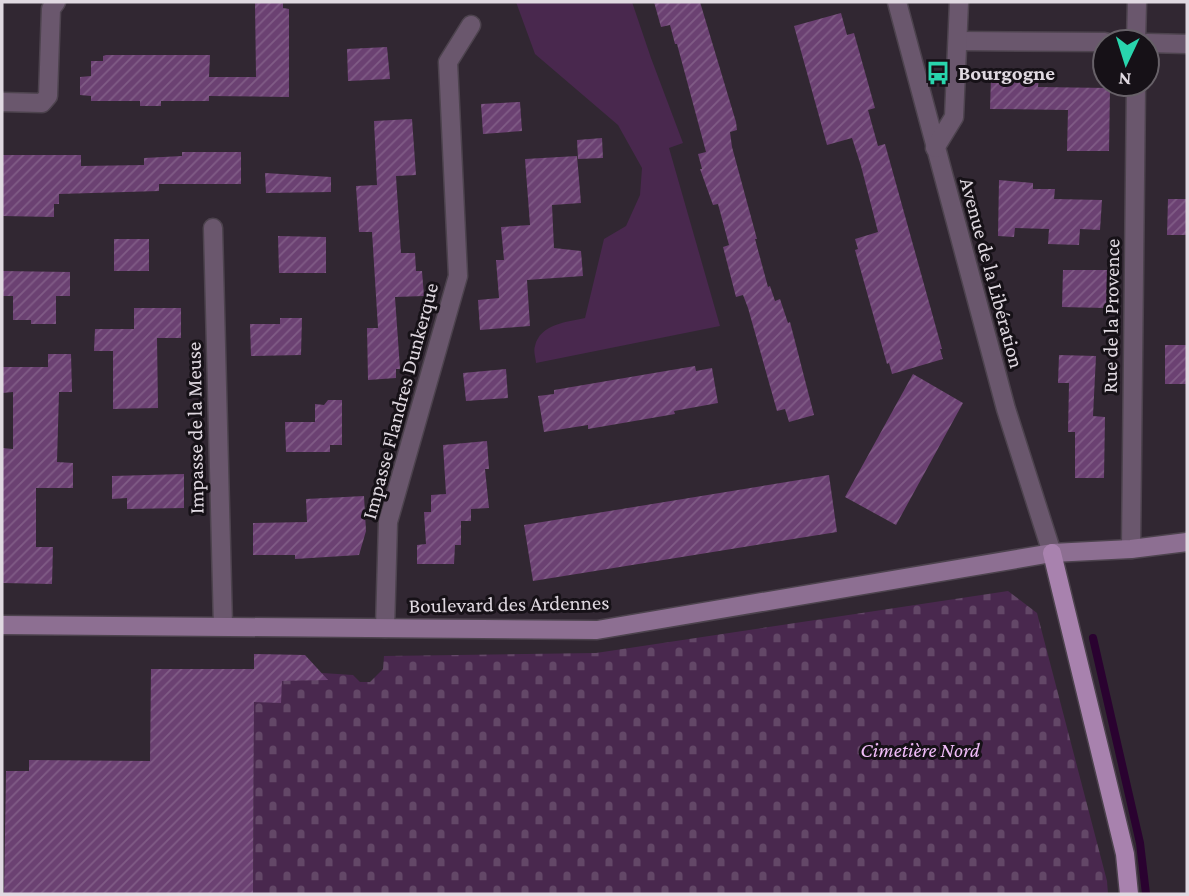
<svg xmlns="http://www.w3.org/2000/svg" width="1189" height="896" viewBox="0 0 1189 896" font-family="'Crimson Pro',serif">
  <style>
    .grass { fill: #49284e }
    .cemetery { fill: url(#cemetery-stones) }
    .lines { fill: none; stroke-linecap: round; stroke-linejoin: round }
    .stream { stroke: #2a0230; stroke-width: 8 }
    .building { fill: url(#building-hatch) }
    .street-casing { stroke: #4d434e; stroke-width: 21 }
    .secondary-casing { stroke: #4d434e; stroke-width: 21 }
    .primary-casing { stroke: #4d434e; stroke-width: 21 }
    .street { stroke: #6a576d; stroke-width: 18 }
    .secondary { stroke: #8d6f92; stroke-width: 18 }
    .primary { stroke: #a882ae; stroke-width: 18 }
    .labels { text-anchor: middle; stroke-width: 6; stroke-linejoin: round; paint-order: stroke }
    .poi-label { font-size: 21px; font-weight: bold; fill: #e0d9e1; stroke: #161117; text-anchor: start }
    .street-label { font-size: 21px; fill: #e0d9e1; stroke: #161117 }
    .park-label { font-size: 21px; font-style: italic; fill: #f0bcf8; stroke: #161117 }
  </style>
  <defs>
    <pattern id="cemetery-stones" width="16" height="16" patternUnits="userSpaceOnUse" patternTransform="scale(1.75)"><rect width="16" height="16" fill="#49284e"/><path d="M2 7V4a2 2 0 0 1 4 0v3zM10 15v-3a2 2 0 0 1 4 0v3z" fill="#634767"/></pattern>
    <pattern id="building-hatch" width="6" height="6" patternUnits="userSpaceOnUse" patternTransform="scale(1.75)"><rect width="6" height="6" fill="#6b4172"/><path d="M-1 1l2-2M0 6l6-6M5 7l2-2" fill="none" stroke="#805c86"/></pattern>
  </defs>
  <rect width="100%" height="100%" fill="#312732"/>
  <path class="grass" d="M 516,2 L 632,2 L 651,58 L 683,143 L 669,148 L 720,326 L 536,363 C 536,359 533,351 535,346 C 540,324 567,322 585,318 L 604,239 L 626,226 L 640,195 L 642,168 L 618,125 L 535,54 Z"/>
  <path class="cemetery" d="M 1008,591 L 1037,613 L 1107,881 L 1108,894 L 253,894 L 254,702 L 280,702 L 282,681 L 314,680 L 322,673 L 353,675 L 360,682 L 370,682 L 383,669 L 384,656 L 596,653 Z"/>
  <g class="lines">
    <path class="stream" d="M 1093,638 L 1140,843 L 1146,894"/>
  </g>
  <g class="building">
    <path d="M 255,2 L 283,2 L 283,8 L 289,9 L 289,97 L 209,96 L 209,101 L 161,101 L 161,106 L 140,106 L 140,101 L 91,101 L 91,96 L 80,95 L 80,77 L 91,76 L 91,61 L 103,61 L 103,56 L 106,55 L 210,55 L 209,77 L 256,77 Z"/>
    <path d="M 654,2 L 700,2 L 736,122 L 737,130 L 730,132 L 732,147 L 757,239 L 755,239 L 768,287 L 770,286 L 775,301 L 780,299 L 788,323 L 790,322 L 814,415 L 789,422 L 785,409 L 777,411 L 748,308 L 743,295 L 736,297 L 723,247 L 729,245 L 718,204 L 713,205 L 700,169 L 702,169 L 698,154 L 706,152 L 677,44 L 675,44 L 670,25 L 661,27 Z"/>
    <path d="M 841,13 L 847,35 L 854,33 L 875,108 L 868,110 L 878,146 L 885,144 L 942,349 L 940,349 L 943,359 L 892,374 L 889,363 L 887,364 L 855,250 L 858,249 L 855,239 L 878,232 L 861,166 L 852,138 L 827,145 L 794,26 Z"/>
    <path d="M 387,47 L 390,79 L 348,81 L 347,49 Z"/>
    <path d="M 991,76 L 1039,76 L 1038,87 L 1110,88 L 1109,151 L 1067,151 L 1068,110 L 990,109 Z"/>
    <path d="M 520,102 L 522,131 L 483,134 L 481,104 Z"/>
    <path d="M 412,119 L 416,175 L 396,176 L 401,253 L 415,253 L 416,271 L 422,271 L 424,296 L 395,297 L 400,369 L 396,369 L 396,378 L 368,380 L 367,328 L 378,328 L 372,232 L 359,232 L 356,186 L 377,185 L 374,121 Z"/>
    <path d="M 602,138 L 603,158 L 578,159 L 577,140 Z"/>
    <path d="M 182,152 L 241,152 L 241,184 L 159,184 L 159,191 L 59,194 L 59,204 L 54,204 L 54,217 L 2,216 L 2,155 L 81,155 L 81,166 L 144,165 L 144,158 L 182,156 Z"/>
    <path d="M 577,156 L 581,203 L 552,205 L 554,248 L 581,251 L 583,276 L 527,280 L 530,326 L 480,330 L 478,300 L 499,298 L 496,260 L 504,260 L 501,227 L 530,225 L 525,159 Z"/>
    <path d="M 265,173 L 331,177 L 331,192 L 266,193 Z"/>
    <path d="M 999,180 L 1033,183 L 1033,189 L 1055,189 L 1054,199 L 1102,200 L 1100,230 L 1080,229 L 1079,245 L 1048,244 L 1049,229 L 1015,228 L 1014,237 L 998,236 Z"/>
    <path d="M 1168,199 L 1187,199 L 1187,235 L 1167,235 Z"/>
    <path d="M 278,236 L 326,237 L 326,273 L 279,273 Z"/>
    <rect x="114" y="239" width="35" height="32"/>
    <path d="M 1063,270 L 1107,270 L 1106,308 L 1062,307 Z"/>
    <path d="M 2,271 L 70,272 L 70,296 L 56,296 L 56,324 L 31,324 L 31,320 L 13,320 L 13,296 L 2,296 Z"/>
    <path d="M 134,308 L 181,308 L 181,338 L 157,338 L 158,408 L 113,409 L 113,351 L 94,351 L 95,329 L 134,329 Z"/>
    <path d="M 280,318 L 302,318 L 301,355 L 251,356 L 250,324 L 280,324 Z"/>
    <rect x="1165" y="345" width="22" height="39"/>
    <path d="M 48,354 L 71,354 L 72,392 L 59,392 L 57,462 L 73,463 L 73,488 L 36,488 L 36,547 L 53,547 L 52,584 L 2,583 L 2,448 L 13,449 L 13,392 L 2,393 L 2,367 L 48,367 Z"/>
    <path d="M 1059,355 L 1096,356 L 1093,416 L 1105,417 L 1104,478 L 1075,478 L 1075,432 L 1068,432 L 1069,383 L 1058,383 Z"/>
    <path d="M 695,366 L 696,371 L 712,368 L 718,403 L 674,411 L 675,414 L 588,429 L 588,425 L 544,432 L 538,396 L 554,394 L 554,390 Z"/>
    <path d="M 506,369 L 508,398 L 466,401 L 463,373 Z"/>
    <path d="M 913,374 L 963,403 L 896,525 L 845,497 Z"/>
    <path d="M 328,400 L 342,400 L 342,445 L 330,445 L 330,452 L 286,452 L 285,422 L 315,422 L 315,404 L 324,405 Z"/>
    <path d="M 487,441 L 489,469 L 485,469 L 489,508 L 471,509 L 471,521 L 461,521 L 461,545 L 455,545 L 454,564 L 417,564 L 417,545 L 426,544 L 424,512 L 431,512 L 431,495 L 446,494 L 443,445 Z"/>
    <path d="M 184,474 L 184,508 L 127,509 L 127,498 L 112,499 L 112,476 Z"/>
    <path d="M 829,475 L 837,532 L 533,581 L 524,525 Z"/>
    <path d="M 364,496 L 366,531 L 359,555 L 295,559 L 295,555 L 253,555 L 253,523 L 307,522 L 306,499 Z"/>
    <path d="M 254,654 L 305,655 L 328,680 L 282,681 L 281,703 L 254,702 L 253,894 L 4,894 L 6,771 L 29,771 L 29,760 L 150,761 L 151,669 L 254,669 Z"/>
  </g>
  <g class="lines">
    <g class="street-casing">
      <g id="street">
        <path d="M 897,2 L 1006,409 L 1052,553"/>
        <path d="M 959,41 L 1105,42"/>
        <path d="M 1136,42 L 1137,2"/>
        <path d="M 1147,43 L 1187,44"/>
        <path d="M 2,102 L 42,103 L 48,96 L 51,9 L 56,2"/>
        <path d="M 935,148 L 954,117 L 959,2"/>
        <path d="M 213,228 L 223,626"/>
        <path d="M 1131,549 L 1136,84"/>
        <path d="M 385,628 L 388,522 L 458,276 L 448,62 L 471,25"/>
      </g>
    </g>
    <g class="secondary-casing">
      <path id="secondary" d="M 2,625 L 597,630 L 1052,553 L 1131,549 L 1187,542"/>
    </g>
    <g class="primary-casing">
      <path id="primary" d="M 1052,553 L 1125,854 L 1129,894"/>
    </g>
    <use href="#street" class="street"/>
    <use href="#secondary" class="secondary"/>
    <use href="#primary" class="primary"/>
  </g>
  <defs>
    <g id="bus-bare" transform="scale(1.89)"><path d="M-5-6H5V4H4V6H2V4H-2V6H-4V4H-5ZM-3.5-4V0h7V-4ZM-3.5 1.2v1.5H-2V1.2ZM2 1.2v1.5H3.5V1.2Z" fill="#29d5ad" stroke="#161117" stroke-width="2.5" paint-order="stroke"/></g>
  </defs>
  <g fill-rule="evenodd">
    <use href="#bus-bare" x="938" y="73"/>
  </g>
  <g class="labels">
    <g class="poi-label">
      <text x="958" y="80">Bourgogne</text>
    </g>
    <g class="street-label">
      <text transform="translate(992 273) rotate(75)" y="7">Avenue de la Libération</text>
      <text transform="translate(1111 316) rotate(-89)" y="7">Rue de la Provence</text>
      <text transform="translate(400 401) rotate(-75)" y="7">Impasse Flandres Dunkerque</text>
      <text transform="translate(195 428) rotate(-91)" y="7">Impasse de la Meuse</text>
      <text transform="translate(509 604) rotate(-1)" y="7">Boulevard des Ardennes</text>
    </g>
    <g class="park-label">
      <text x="920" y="757">Cimetière Nord</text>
    </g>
  </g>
  <rect width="1189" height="896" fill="none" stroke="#e0d9e1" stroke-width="7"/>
  <g transform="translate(1126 63) rotate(184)"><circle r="33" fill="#161117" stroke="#676168" stroke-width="2"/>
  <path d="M0-5L12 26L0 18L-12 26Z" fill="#29d5ad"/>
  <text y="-10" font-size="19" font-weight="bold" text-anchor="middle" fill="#e0d9e1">N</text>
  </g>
</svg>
